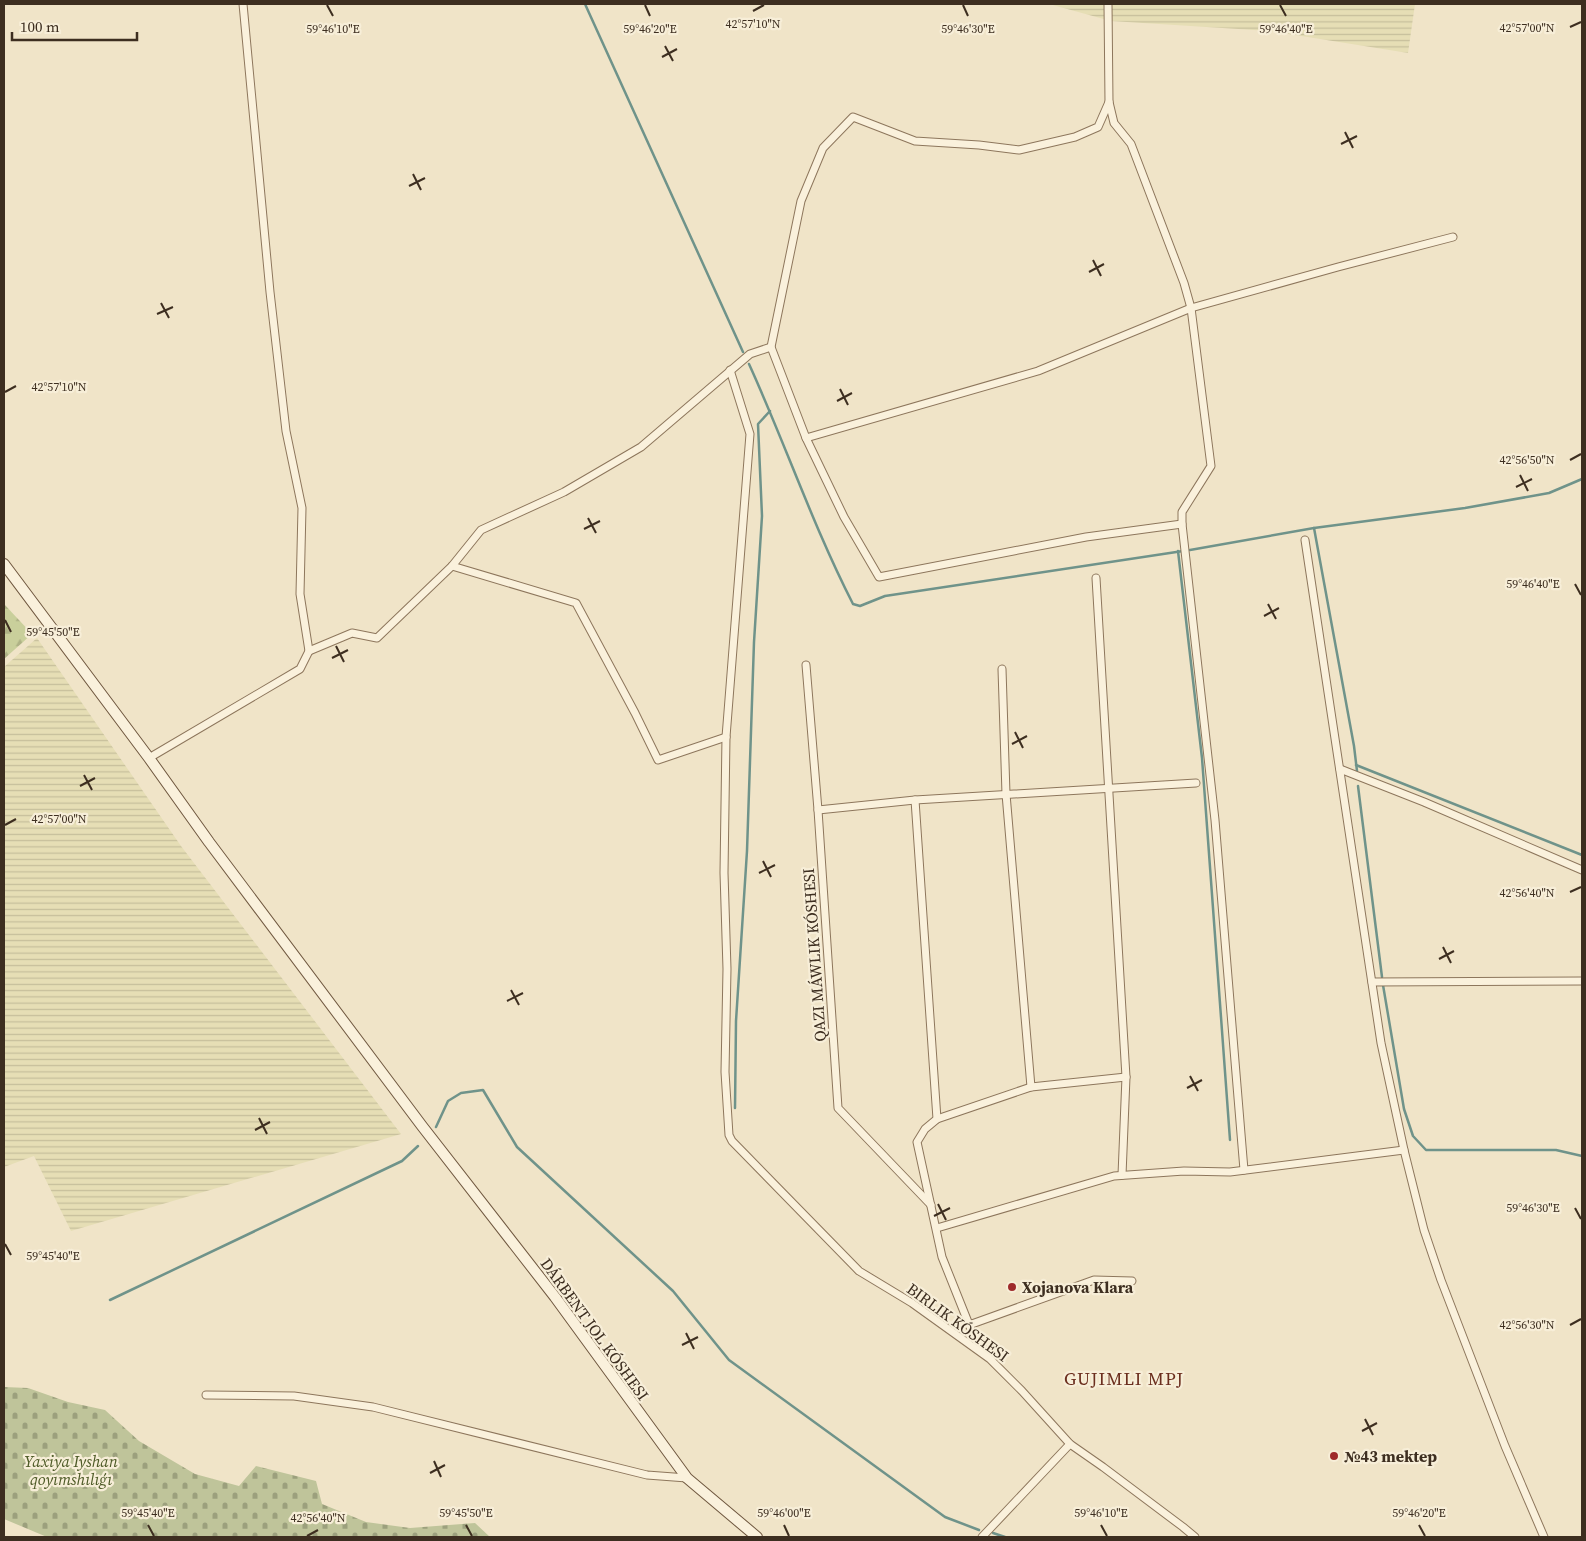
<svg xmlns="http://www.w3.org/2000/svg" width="1586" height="1541" viewBox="0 0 1586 1541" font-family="'Source Serif 4',serif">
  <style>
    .farmland { fill: url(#farmland-rules) }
    .forest { fill: url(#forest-firs) }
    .cemetery { fill: url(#cemetery-stones) }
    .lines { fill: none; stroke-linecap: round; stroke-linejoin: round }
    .stream { stroke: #6f938a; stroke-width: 2.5 }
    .minor-casing { stroke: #8d765c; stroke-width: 9 }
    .secondary-casing { stroke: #6f573f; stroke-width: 12 }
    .minor { stroke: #faf1dc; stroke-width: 7 }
    .secondary { stroke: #faf1dc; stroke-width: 10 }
    .ticks { fill: none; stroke: #3d2e20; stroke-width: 2 }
    .poi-dot { fill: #9e2a2b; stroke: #f7eed8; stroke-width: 2 }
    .labels { text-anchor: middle; stroke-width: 4.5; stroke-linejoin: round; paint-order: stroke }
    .street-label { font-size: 16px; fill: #3d2e20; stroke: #f7eed8 }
    .poi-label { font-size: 16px; font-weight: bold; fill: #3d2e20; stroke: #f7eed8; text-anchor: start }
    .park-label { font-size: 16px; font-style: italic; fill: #4d5a26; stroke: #f7eed8 }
    .neighbourhood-label { font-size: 18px; letter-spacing: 1px; fill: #6b2e1e; stroke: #f7eed8 }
    .ticks-label { font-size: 12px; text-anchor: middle; fill: #3d2e20; stroke: #f7eed8; stroke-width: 4.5; stroke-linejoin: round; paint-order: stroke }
  </style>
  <defs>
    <pattern id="farmland-rules" width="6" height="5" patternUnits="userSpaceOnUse" patternTransform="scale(1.25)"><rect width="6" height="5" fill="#e6deb5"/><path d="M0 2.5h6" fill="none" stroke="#c6bf9b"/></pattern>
    <pattern id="forest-firs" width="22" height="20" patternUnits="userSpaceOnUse" patternTransform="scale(1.25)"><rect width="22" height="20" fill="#c9cf9b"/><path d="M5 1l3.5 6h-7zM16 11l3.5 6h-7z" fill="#aeb285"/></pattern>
    <pattern id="cemetery-stones" width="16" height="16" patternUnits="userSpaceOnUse" patternTransform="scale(1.25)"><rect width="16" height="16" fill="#bfc49a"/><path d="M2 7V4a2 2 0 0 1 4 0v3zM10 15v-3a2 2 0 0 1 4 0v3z" fill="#9ca07d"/></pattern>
  </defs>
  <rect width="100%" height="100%" fill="#f0e4c8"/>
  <g class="farmland">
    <path d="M 1049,4 L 1415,4 L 1408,53 L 1270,31 L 1111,21 Z"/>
    <path d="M 37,638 L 181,846 L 401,1134 L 71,1231 L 34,1156 L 4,1167 L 4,667 Z"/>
  </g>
  <path class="forest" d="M 4,604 L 32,634 L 4,659 Z"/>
  <path class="cemetery" d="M 4,1387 L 28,1388 L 68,1402 L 105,1410 L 139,1441 L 195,1474 L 239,1486 L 256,1466 L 316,1481 L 322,1504 L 366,1522 L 410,1528 L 475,1523 L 490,1537 L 47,1537 L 4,1519 Z"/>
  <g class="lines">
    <g class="stream">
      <path d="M 585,4 L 743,352"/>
      <path d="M 749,364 C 785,443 813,526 853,604 L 860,606 L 885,596 L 1183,551"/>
      <path d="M 1314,528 L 1354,746 L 1357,771"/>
      <path d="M 1190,550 L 1314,528 L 1465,508 L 1549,493 L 1582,479"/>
      <path d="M 1178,551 L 1202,758 L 1230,1140"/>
      <path d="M 1356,765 L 1582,855"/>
      <path d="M 1358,786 L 1382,977"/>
      <path d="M 1383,985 L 1404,1109 L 1413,1136 L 1426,1150 L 1556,1150 L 1582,1156"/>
      <path d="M 735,1108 L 736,1021 L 747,851 L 754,642 L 762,516 L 758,424 L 770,411"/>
      <path d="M 436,1127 L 448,1101 L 461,1093 L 483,1090 L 517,1147 L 673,1291 L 729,1360 L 945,1517 L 979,1530"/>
      <path d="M 110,1300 L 402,1161 L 418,1146"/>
      <path d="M 993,1533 L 1005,1537"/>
    </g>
    <g class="minor-casing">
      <g id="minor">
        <path d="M 1108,4 L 1109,102 L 1114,123 L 1131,144 L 1184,283 L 1191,308 L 1211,466 L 1182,512 L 1182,524 L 1215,820 L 1244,1170"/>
        <path d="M 1109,102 L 1098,127 L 1075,137 L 1019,150 L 979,145 L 915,141 L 853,117 L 823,148 L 801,201 L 771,347 L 806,438 L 844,517 L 879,577 L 1086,537 L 1182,524"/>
        <path d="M 730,370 L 750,434 L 726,737 L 724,873 L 727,969 L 725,1072 L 729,1135 L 732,1141 L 859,1271 L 912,1303 L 990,1359 L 1022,1391 L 1070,1444 L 1103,1467 L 1183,1527 L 1195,1537"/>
        <path d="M 806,438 L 1038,371 L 1191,308 L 1338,267 L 1453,237"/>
        <path d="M 1305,540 L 1381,1043 L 1404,1150 L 1424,1230 L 1441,1280 L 1505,1446 L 1544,1537"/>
        <path d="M 452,566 L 576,603 L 635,713 L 658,760 L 726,737"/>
        <path d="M 1096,578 L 1126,1077 L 1122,1175"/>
        <path d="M 309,651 L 352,633 L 377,638 L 452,566 L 481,530 L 564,492 L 641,447 L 750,354 L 771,347"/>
        <path d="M 806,665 L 818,810 L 838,1108 L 931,1205"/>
        <path d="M 1002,669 L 1006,794 L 1031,1087"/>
        <path d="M 149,758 L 300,669 L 309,651 L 300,594 L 302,508 L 286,431 L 270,292 L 243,4"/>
        <path d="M 1340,769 L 1424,802 L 1582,870"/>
        <path d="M 915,800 L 937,1119 L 925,1129 L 917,1142 L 942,1257 L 972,1332 L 988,1355"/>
        <path d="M 818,810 L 915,800 L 1196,783"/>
        <path d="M 1372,982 L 1582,981"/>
        <path d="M 937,1119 L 1031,1087 L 1126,1077"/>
        <path d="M 937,1228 L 1114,1176 L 1184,1171 L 1230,1172 L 1404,1150"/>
        <path d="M 969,1325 L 1094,1280 L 1132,1281"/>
        <path d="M 206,1395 L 294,1396 L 373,1407 L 647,1475 L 687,1478"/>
        <path d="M 982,1537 L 1070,1444"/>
      </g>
    </g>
    <g class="secondary-casing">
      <path id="secondary" d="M 4,564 L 149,758 L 209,842 L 422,1126 L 555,1297 L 687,1478 L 757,1537"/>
    </g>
    <use href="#minor" class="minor"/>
    <use href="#secondary" class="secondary"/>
  </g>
  <path class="ticks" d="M 327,5 L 333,16M 645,5 L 650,16M 963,5 L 968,16M 1280,5 L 1286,16M 753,11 L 764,5M 1570,27 L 1581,22M 665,46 L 673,61M 662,57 L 677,49M 1345,132 L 1353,148M 1341,144 L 1357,136M 413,174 L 421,190M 409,186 L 425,178M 1093,260 L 1101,276M 1089,272 L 1104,264M 161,303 L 169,318M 157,314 L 173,307M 840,389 L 848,405M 5,392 L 16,386M 837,401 L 852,393M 1570,460 L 1581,454M 1520,475 L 1528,491M 1516,487 L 1532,479M 588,518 L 596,533M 584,529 L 600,521M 1575,584 L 1581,595M 1268,604 L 1276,619M 1264,616 L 1279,608M 5,620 L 11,632M 336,646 L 344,662M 332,658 L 348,650M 1015,732 L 1023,748M 1012,744 L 1027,736M 84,775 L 92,790M 80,786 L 95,778M 5,825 L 16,819M 763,861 L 771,877M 759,873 L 775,865M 1570,892 L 1581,887M 1443,947 L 1451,963M 1439,959 L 1454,951M 511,990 L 519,1005M 507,1001 L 523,993M 1190,1076 L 1198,1091M 1187,1088 L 1202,1080M 259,1118 L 267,1134M 255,1130 L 270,1122M 938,1204 L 946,1220M 1575,1208 L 1581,1219M 934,1216 L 950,1208M 5,1244 L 11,1255M 1570,1325 L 1581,1319M 686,1333 L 694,1349M 682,1345 L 698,1337M 1365,1419 L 1373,1435M 1362,1431 L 1377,1423M 434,1461 L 441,1477M 430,1473 L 445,1465M 148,1525 L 154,1536M 466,1525 L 472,1536M 784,1525 L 789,1536M 1101,1525 L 1107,1536M 1419,1525 L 1425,1536M 307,1536 L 318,1530"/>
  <g class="poi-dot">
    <circle cx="1012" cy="1287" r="5"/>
    <circle cx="1334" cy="1456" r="5"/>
  </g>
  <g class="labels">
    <g class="street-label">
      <text transform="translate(814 955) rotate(-94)" y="6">QAZI MÁWLIK KÓSHESI</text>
      <text transform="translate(958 1322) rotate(36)" y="6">BIRLIK KÓSHESI</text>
      <text transform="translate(595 1329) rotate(54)" y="6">DÁRBENT JOL KÓSHESI</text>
    </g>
    <g class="poi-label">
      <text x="1022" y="1293">Xojanova Klara</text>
      <text x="1344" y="1462">№43 mektep</text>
    </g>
    <g class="park-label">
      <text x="71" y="1467">Yaxiya Iyshan<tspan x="71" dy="18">qoyımshılıǵı</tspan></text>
    </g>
    <g class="neighbourhood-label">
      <text x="1124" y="1385">GUJIMLI MPJ</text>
    </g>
  </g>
  <g class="ticks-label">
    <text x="753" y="28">42°57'10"N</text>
    <text x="1527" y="32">42°57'00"N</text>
    <text x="333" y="33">59°46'10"E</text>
    <text x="650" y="33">59°46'20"E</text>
    <text x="968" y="33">59°46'30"E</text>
    <text x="1286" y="33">59°46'40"E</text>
    <text x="59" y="391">42°57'10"N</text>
    <text x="1527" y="464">42°56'50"N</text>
    <text x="1533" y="588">59°46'40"E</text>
    <text x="53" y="636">59°45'50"E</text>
    <text x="59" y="823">42°57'00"N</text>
    <text x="1527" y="897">42°56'40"N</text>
    <text x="1533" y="1212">59°46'30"E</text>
    <text x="53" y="1260">59°45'40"E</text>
    <text x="1527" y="1329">42°56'30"N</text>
    <text x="148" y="1517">59°45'40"E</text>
    <text x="466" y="1517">59°45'50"E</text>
    <text x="784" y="1517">59°46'00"E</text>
    <text x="1101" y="1517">59°46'10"E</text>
    <text x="1419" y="1517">59°46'20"E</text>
    <text x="318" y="1522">42°56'40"N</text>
  </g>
  <rect width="1586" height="1541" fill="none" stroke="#3d2e20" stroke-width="10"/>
  <path d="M12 32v8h125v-8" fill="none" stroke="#3d2e20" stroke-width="2.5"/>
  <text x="20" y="32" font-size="15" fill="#3d2e20" stroke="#f7eed8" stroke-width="4" paint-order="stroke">100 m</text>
</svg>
